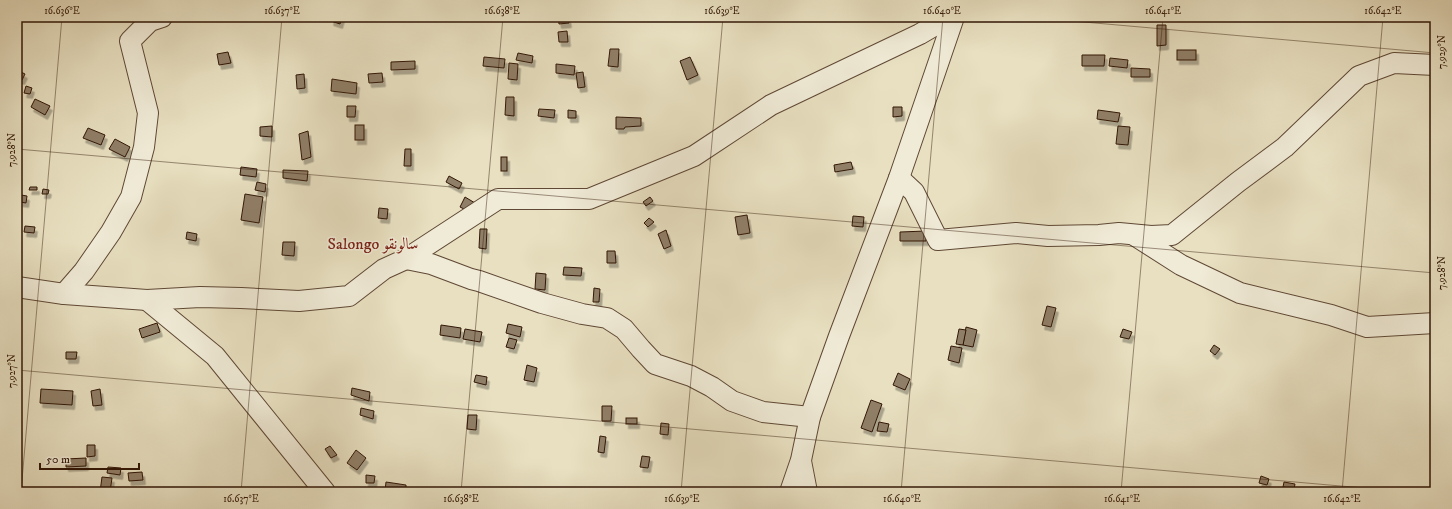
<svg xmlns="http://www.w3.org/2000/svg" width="1452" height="509" viewBox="0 0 1452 509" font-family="'IM FELL DW Pica',Amiri,serif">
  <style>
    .building { fill: #907f67; stroke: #311606; filter: url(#shadow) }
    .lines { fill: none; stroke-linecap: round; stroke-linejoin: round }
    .minor-casing { stroke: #5f4835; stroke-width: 22 }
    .minor { stroke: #f0ebd7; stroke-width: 20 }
    .ticks { fill: none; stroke: #311606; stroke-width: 1; stroke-opacity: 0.45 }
    .labels { text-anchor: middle; stroke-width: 3; stroke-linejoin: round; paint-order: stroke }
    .quarter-label { font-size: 16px; fill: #7a1f14; stroke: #f0ebd7 }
    .neatline { fill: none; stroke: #311606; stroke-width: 1.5 }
    .ticks-label { font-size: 10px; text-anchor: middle; fill: #311606 }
  </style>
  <defs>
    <filter id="shadow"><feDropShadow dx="2.5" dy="4.5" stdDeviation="0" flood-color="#0004"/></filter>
  </defs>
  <rect width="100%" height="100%" fill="#e8e0c1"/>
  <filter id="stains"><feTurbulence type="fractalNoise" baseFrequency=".005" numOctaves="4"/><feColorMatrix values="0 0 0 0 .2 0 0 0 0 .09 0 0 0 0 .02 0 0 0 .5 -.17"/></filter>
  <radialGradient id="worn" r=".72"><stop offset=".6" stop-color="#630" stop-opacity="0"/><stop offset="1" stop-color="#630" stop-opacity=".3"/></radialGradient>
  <g class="building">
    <path d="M 332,17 L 342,17 L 340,24 L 331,21 Z"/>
    <path d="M 558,17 L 568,17 L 569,23 L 559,24 Z"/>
    <path d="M 1157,25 L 1166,25 L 1166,45 L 1157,46 Z"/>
    <path d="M 567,31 L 568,42 L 559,42 L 558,32 Z"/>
    <path d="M 610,49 L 619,49 L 618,67 L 608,66 Z"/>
    <rect x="1177" y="50" width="19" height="10"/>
    <path d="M 228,52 L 231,63 L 219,65 L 217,54 Z"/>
    <path d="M 518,53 L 533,56 L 532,63 L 516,60 Z"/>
    <path d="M 1082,55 L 1105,55 L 1104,66 L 1082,66 Z"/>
    <path d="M 484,57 L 505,59 L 504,68 L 483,66 Z"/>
    <path d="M 690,57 L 698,75 L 687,80 L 680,61 Z"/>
    <path d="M 1110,58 L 1128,60 L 1127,68 L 1109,66 Z"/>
    <path d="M 415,61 L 415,69 L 391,70 L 391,62 Z"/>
    <path d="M 509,63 L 518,64 L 517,80 L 508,79 Z"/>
    <path d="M 556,64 L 575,66 L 574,75 L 556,73 Z"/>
    <path d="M 1131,68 L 1150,69 L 1150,77 L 1131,77 Z"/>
    <path d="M 17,70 L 25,74 L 22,80 L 17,78 Z"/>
    <path d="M 583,72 L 585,87 L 578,88 L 576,73 Z"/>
    <path d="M 382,73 L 383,82 L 369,83 L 368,74 Z"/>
    <path d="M 304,74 L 305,88 L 297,89 L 296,75 Z"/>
    <path d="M 332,79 L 357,83 L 356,94 L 331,91 Z"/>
    <path d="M 26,86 L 32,88 L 30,94 L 24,93 Z"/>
    <path d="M 506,97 L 514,97 L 514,116 L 505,115 Z"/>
    <path d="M 35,99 L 50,106 L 45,115 L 31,107 Z"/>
    <path d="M 347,106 L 356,106 L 355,117 L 347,117 Z"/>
    <path d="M 893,107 L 902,107 L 902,116 L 893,117 Z"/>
    <path d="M 539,109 L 555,110 L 554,118 L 538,116 Z"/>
    <path d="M 568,110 L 576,111 L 576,118 L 568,118 Z"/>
    <path d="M 1098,110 L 1120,113 L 1118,122 L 1097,119 Z"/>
    <path d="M 616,117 L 641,118 L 641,126 L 625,127 L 624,129 L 616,129 Z"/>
    <rect x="355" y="125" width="9" height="15"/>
    <path d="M 272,126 L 272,137 L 260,136 L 260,127 Z"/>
    <path d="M 1118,126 L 1130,127 L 1128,145 L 1116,144 Z"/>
    <path d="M 88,128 L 105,135 L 101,145 L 83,138 Z"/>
    <path d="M 308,131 L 311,157 L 302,160 L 299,134 Z"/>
    <path d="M 115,139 L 130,147 L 125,157 L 109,149 Z"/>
    <path d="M 405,149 L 411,149 L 411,166 L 404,166 Z"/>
    <rect x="501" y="157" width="6" height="14"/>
    <path d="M 851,162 L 853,169 L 835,172 L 834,165 Z"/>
    <path d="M 241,167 L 257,169 L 256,177 L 240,175 Z"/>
    <path d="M 283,170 L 308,171 L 307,181 L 283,178 Z"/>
    <path d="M 449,176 L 462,183 L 459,189 L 446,182 Z"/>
    <path d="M 257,182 L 266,184 L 265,192 L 255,190 Z"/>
    <path d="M 30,187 L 37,187 L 37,190 L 29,190 Z"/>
    <path d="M 43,189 L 49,190 L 48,194 L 42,194 Z"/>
    <path d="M 245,194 L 263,197 L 259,223 L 241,220 Z"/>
    <path d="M 21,195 L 27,196 L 26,203 L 20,202 Z"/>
    <path d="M 465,197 L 475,203 L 470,212 L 460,207 Z"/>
    <path d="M 650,197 L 653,201 L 646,206 L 643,202 Z"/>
    <path d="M 379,208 L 388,209 L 387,219 L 378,218 Z"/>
    <path d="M 747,215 L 750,233 L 738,235 L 735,217 Z"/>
    <path d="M 853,216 L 864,217 L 863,227 L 852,226 Z"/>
    <path d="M 649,218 L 654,222 L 648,227 L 644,223 Z"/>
    <path d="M 25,226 L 35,227 L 34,233 L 24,232 Z"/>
    <path d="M 480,229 L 487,229 L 486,249 L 479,248 Z"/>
    <path d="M 666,230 L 671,246 L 664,249 L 658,234 Z"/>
    <path d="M 926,231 L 926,241 L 900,241 L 900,232 Z"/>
    <path d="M 187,232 L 197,234 L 196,241 L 186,239 Z"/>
    <path d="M 283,242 L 295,242 L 294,256 L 282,255 Z"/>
    <path d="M 607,251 L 615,251 L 616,263 L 607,263 Z"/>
    <path d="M 564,267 L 582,268 L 581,276 L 563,275 Z"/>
    <path d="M 536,273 L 546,274 L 545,290 L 535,289 Z"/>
    <path d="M 594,288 L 600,289 L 599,302 L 593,302 Z"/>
    <path d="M 1047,306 L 1056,308 L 1051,327 L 1042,325 Z"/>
    <path d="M 157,323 L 160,332 L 142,338 L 139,329 Z"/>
    <path d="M 508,324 L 522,327 L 520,337 L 506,333 Z"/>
    <path d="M 441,325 L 461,328 L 460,338 L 440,335 Z"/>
    <path d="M 966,327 L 977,330 L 973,347 L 963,345 Z"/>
    <path d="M 465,329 L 482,332 L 480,342 L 463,339 Z"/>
    <path d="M 959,329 L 966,330 L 963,345 L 956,344 Z"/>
    <path d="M 1123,329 L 1132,332 L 1129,339 L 1120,337 Z"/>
    <path d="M 509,338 L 517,340 L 514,349 L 506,347 Z"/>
    <path d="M 1214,345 L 1220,349 L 1215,355 L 1210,351 Z"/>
    <path d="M 951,346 L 962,348 L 959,363 L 948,360 Z"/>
    <path d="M 66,352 L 77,352 L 76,359 L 66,359 Z"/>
    <path d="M 527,365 L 537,368 L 534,382 L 524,380 Z"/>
    <path d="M 898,373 L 910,379 L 905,390 L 893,385 Z"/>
    <path d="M 476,375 L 487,377 L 486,385 L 474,382 Z"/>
    <path d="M 352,388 L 370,392 L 369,401 L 351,395 Z"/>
    <path d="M 41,389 L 73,391 L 72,405 L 40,403 Z"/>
    <path d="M 100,389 L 102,405 L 93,406 L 91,391 Z"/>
    <path d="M 871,400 L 882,404 L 872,432 L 861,428 Z"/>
    <path d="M 602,406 L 612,406 L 611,421 L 602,421 Z"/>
    <path d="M 361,408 L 374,411 L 373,419 L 360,415 Z"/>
    <path d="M 468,415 L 477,415 L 476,430 L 467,429 Z"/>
    <rect x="626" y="418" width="11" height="6"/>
    <path d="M 879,422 L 889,424 L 887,432 L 877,431 Z"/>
    <path d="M 661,423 L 669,424 L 668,435 L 660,434 Z"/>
    <path d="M 600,436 L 606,437 L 604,453 L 598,452 Z"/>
    <path d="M 87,445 L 95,445 L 95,456 L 87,457 Z"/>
    <path d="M 330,446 L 337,455 L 331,458 L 325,449 Z"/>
    <path d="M 356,450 L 366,458 L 357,470 L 347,463 Z"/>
    <path d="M 642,456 L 650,457 L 648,468 L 640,467 Z"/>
    <path d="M 86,458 L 86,466 L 66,467 L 66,459 Z"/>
    <path d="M 108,467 L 121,468 L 120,475 L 107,473 Z"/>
    <path d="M 142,472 L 143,480 L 129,481 L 128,473 Z"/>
    <path d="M 366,475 L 375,476 L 374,483 L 366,483 Z"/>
    <path d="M 1261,476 L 1269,479 L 1267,485 L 1259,483 Z"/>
    <path d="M 102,477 L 112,478 L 110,492 L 100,492 Z"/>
    <path d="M 386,482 L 406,485 L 406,492 L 385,491 Z"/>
    <path d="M 1284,482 L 1295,484 L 1294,489 L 1283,487 Z"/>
  </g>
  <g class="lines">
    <g class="minor-casing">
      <g id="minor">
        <path d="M 899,178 L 914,192 L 938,240 L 1016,233 L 1048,236 L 1099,235 L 1119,233 L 1151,236 L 1172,235 L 1238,182 L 1285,147 L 1359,76 L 1394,63 L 1435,65"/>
        <path d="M 1134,235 L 1181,265 L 1240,293 L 1331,315 L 1367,327 L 1435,323"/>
        <path d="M 406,259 L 431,264 L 471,279 L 479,281 L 542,303 L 582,314 L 607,318 L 624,329 L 641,349 L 655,364 L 691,376 L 712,387 L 732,401 L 763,412 L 810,417"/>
        <path d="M 17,287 L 64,294 L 147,300 L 200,297 L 241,298 L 299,301 L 349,296 L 384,269 L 406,259 L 498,199 L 589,199 L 694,156 L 771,105 L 920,34 L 949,17"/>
        <path d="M 64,294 L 84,271 L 111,232 L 131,197 L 144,147 L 148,113 L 130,41 L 150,21 L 162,17"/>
        <path d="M 147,300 L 215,356 L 325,492"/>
        <path d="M 801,461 L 807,492"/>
        <path d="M 790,492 L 801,460 L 810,417 L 839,336 L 899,178 L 954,17"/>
      </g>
    </g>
    <use href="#minor" class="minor"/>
  </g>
  <path class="ticks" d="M 1027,17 L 1435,53M 17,149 L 1435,273M 17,370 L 1409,492M 21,492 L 62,17M 241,492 L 282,17M 461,492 L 503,17M 681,492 L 723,17M 901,492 L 943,17M 1121,492 L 1163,17M 1342,492 L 1383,17"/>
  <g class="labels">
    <g class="quarter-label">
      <text x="373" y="249">Salongo سالونقو</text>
    </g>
  </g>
  <rect width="1452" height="509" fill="none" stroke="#e8e0c1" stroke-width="44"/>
  <path d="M40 463v6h99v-6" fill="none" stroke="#311606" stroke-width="2"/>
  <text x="46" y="463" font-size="12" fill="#311606" stroke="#f0ebd7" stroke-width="3" paint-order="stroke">50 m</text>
  <rect x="22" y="22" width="1408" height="465" class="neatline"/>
  <g class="ticks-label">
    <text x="62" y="14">16.636°E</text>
    <text x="282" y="14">16.637°E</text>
    <text x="502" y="14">16.638°E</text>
    <text x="722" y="14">16.639°E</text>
    <text x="942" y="14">16.640°E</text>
    <text x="1163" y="14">16.641°E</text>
    <text x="1383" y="14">16.642°E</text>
    <text transform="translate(1441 52) rotate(-90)" y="4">7.929°N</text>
    <text transform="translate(11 150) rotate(-90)" y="4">7.928°N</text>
    <text transform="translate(1441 273) rotate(-90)" y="4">7.928°N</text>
    <text transform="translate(11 371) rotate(-90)" y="4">7.927°N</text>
    <text x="241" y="502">16.637°E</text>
    <text x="461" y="502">16.638°E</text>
    <text x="682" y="502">16.639°E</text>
    <text x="902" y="502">16.640°E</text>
    <text x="1122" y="502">16.641°E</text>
    <text x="1342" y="502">16.642°E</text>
  </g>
  <rect width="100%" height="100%" filter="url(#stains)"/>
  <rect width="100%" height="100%" fill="url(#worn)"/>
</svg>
